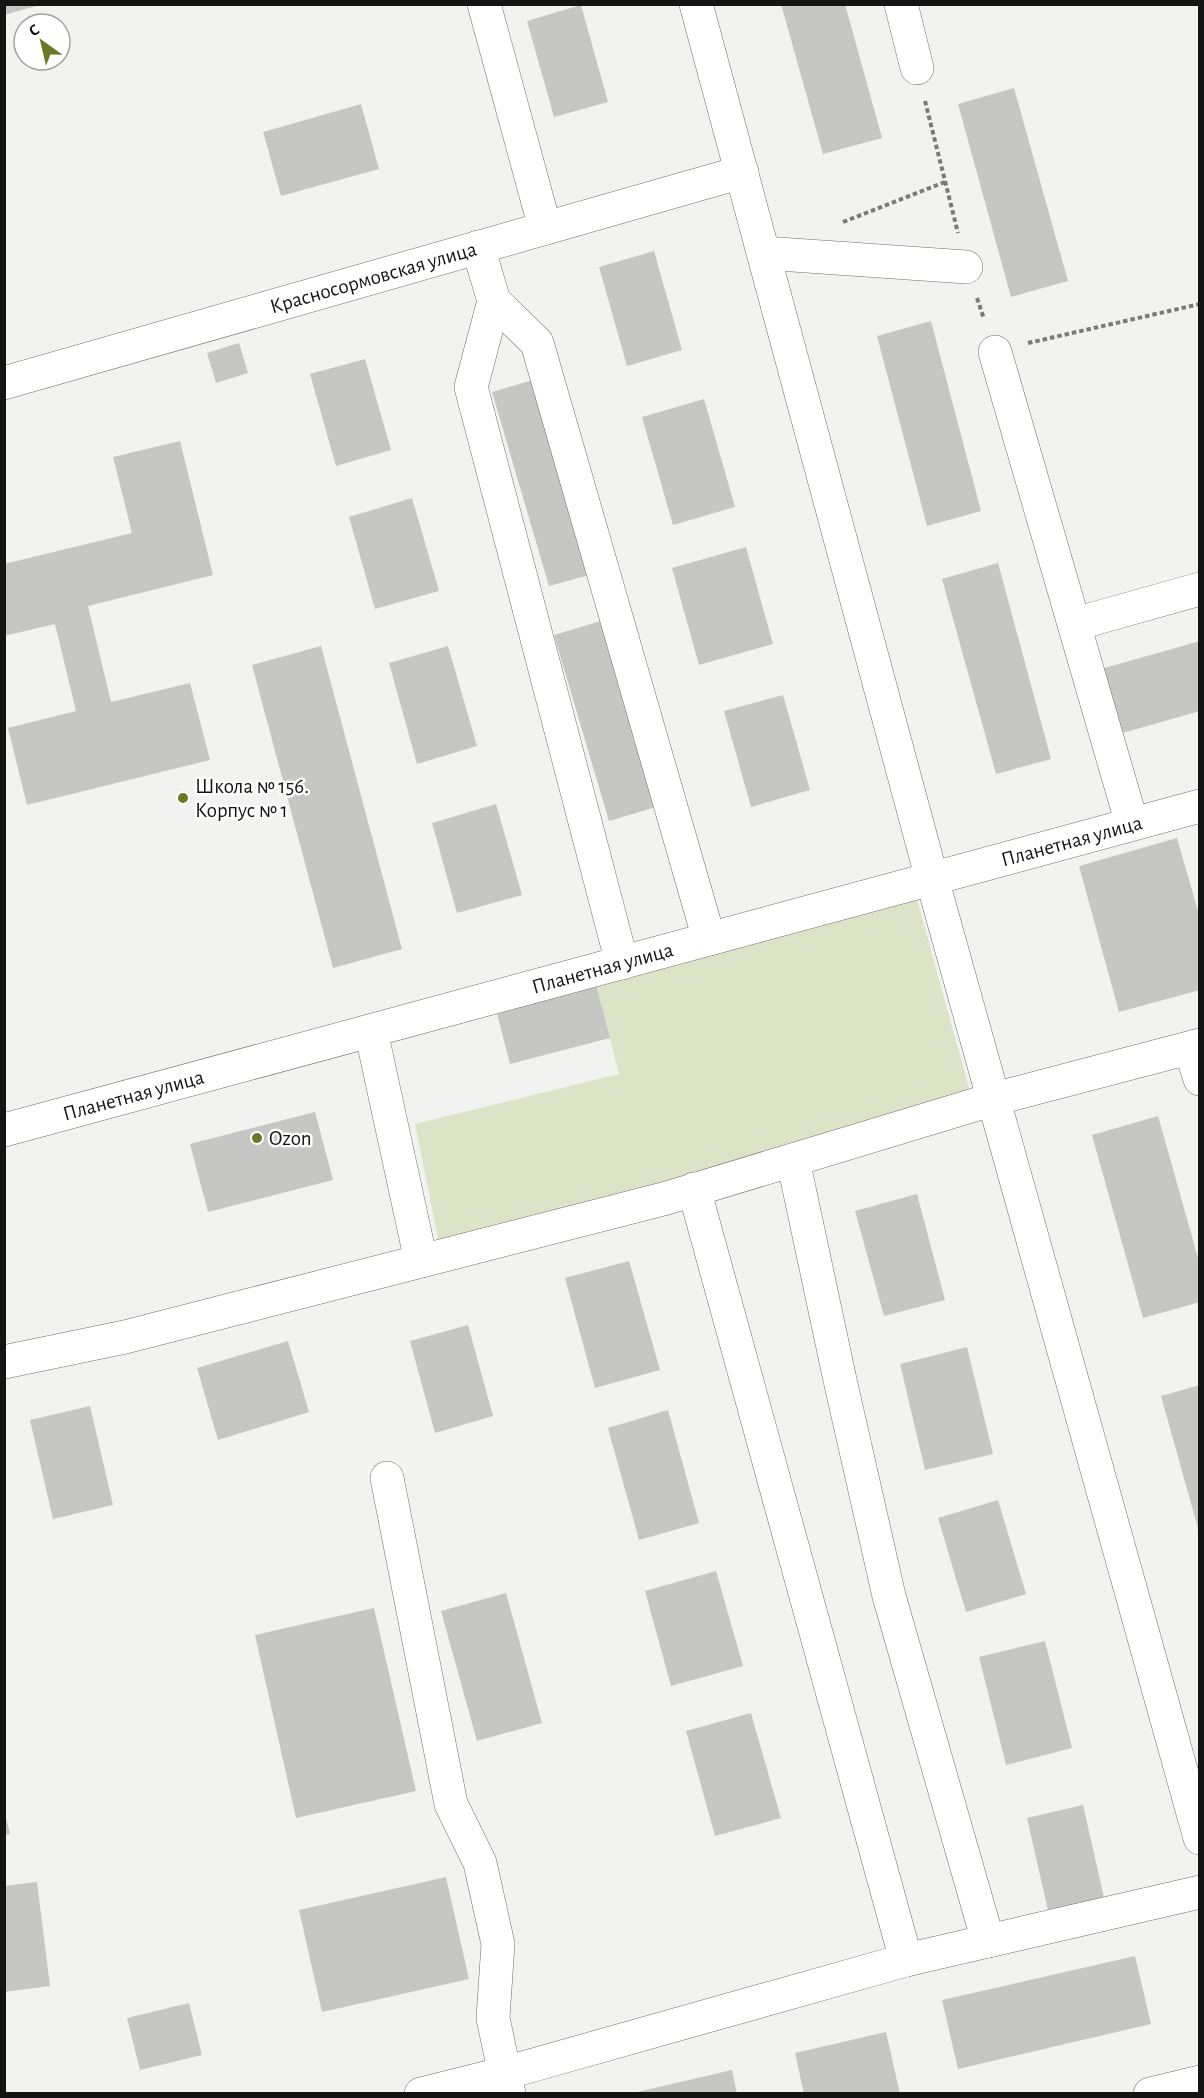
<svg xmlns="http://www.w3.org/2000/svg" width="1204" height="2098" viewBox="0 0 1204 2098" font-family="'Alegreya Sans',sans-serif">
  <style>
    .green { fill: #dce3c7 }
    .building { fill: #c6c7c4 }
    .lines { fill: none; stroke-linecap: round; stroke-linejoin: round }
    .minor-casing { stroke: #6f706d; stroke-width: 34 }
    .path { stroke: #7a7b79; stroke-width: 4; stroke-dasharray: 4.5 3; stroke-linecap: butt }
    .minor { stroke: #fff; stroke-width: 33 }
    .poi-dot { fill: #6b7927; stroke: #fff; stroke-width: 2 }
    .labels { text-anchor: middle; stroke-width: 5; stroke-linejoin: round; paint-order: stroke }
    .street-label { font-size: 21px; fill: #131413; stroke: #fff }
    .poi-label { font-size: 21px; fill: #131413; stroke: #fff; text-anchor: start }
  </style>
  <rect width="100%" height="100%" fill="#f2f3f0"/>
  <path class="green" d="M 916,896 L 970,1092 L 649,1188 L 439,1243 L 415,1124 L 619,1074 L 595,981 Z"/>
  <g class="building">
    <path d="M 4,4 L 40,4 L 40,5 L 4,15 Z"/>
    <path d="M 781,4 L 845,4 L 882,138 L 823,154 Z"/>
    <path d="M 581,5 L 608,102 L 554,117 L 527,21 Z"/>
    <path d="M 1014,88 L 1068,281 L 1011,297 L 958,104 Z"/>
    <path d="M 361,104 L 379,169 L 281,196 L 263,132 Z"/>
    <path d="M 654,251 L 682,350 L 627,366 L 599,267 Z"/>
    <path d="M 931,321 L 981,511 L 927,526 L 877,336 Z"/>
    <path d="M 239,343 L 248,373 L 216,383 L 207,353 Z"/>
    <path d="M 365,359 L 391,450 L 336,466 L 310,374 Z"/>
    <path d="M 533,380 L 589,575 L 549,586 L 492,392 Z"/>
    <path d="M 704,399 L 735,507 L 673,525 L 642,417 Z"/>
    <path d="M 180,441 L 213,575 L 88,606 L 111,702 L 190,683 L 210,760 L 27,805 L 8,728 L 76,711 L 55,624 L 4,636 L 4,564 L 132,533 L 113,457 Z"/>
    <path d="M 412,498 L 439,591 L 375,609 L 349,517 Z"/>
    <path d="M 746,547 L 773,644 L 699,665 L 672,568 Z"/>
    <path d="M 998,563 L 1051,759 L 996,774 L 942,579 Z"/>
    <path d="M 601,621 L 656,807 L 609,821 L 554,635 Z"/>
    <path d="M 1200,641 L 1200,711 L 1119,734 L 1101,669 Z"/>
    <path d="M 321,646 L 402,949 L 333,968 L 252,665 Z"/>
    <path d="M 448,646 L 477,746 L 417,764 L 389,663 Z"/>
    <path d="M 783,695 L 810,790 L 751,807 L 724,711 Z"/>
    <path d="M 496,804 L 522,895 L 457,913 L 432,823 Z"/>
    <path d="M 1177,838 L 1200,918 L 1200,990 L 1119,1012 L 1079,866 Z"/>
    <path d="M 595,981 L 610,1038 L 510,1064 L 495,1006 Z"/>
    <path d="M 315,1112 L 333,1180 L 208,1212 L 190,1144 Z"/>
    <path d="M 1158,1116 L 1200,1265 L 1200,1302 L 1143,1318 L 1092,1135 Z"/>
    <path d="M 917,1194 L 945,1300 L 884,1316 L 855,1211 Z"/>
    <path d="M 629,1261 L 660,1370 L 595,1388 L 565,1278 Z"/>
    <path d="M 468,1325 L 493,1416 L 435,1433 L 410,1341 Z"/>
    <path d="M 288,1341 L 309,1412 L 218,1440 L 197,1368 Z"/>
    <path d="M 967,1347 L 993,1454 L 925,1470 L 900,1364 Z"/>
    <path d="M 1200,1385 L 1200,1532 L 1199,1532 L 1161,1396 Z"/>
    <path d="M 90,1406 L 113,1505 L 53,1519 L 30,1420 Z"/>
    <path d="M 668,1410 L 699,1523 L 639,1540 L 608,1428 Z"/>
    <path d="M 998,1500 L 1026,1594 L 966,1612 L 938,1518 Z"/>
    <path d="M 716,1571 L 743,1666 L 671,1686 L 645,1591 Z"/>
    <path d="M 506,1593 L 542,1723 L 477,1741 L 441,1611 Z"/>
    <path d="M 374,1608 L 416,1791 L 296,1818 L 255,1635 Z"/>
    <path d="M 1045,1641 L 1072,1748 L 1006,1765 L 979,1657 Z"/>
    <path d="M 751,1713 L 781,1818 L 715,1836 L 686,1731 Z"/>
    <path d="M 1083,1805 L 1105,1902 L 1049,1915 L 1027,1818 Z"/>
    <path d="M 4,1810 L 10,1834 L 4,1835 Z"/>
    <path d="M 446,1877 L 469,1979 L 322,2012 L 299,1910 Z"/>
    <path d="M 37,1882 L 50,1986 L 4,1992 L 4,1886 Z"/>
    <path d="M 1135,1956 L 1151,2024 L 958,2069 L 942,2000 Z"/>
    <path d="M 189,2003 L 202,2055 L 140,2070 L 127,2018 Z"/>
    <path d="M 886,2032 L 900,2094 L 804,2094 L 795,2053 Z"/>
    <path d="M 732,2070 L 737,2094 L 633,2094 L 633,2093 Z"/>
  </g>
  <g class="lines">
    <g class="minor-casing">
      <g id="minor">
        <path d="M 484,4 L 545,228"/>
        <path d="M 696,4 L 932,879 L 1200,1838"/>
        <path d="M 901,4 L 917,68"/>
        <path d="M 478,247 L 494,301 L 537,343 L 709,939"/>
        <path d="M 764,253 L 966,267"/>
        <path d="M 494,301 L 471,387 L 622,963"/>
        <path d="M 995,352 L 1132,824"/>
        <path id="s1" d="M 4,383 L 742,172"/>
        <path d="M 1075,624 L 1200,589"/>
        <path d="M 371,1031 L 421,1261"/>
        <path d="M 1190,1048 L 1200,1079"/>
        <path id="s2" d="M 4,1130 L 1200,806"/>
        <path d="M 793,1160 L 840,1380 L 889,1596 L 988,1941"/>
        <path d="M 694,1189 L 906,1960"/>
        <path d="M 4,1362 L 125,1337 L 667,1198 L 994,1099 L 1200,1045"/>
        <path d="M 387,1478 L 451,1804 L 480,1863 L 498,1944 L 493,2018 L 509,2094"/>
        <path d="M 421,2094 L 505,2073 L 906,1960 L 1200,1892"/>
        <path d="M 1150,2094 L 1200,2082"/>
      </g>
    </g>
    <g class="path">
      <path d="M 925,101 L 958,233"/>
      <path d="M 843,222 L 945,182"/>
      <path d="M 977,298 L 984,319"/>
      <path d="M 1028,343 L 1200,304"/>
    </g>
    <use href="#minor" class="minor"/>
  </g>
  <g class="poi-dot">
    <circle cx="183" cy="798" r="6"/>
    <circle cx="257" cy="1138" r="6"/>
  </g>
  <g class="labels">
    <g class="street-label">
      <text dy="7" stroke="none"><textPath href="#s1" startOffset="384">Красносормовская улица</textPath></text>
      <text dy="7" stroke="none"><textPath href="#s2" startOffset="1106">Планетная улица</textPath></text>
      <text dy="7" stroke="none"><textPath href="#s2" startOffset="620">Планетная улица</textPath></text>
      <text dy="7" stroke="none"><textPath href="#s2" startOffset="134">Планетная улица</textPath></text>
    </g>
    <g class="poi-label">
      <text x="195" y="793">Школа № 156.<tspan x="195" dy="24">Корпус № 1</tspan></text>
      <text x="269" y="1145">Ozon</text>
    </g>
  </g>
  <rect width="1204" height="2098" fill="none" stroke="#131413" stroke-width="12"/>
  <g transform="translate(42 42) rotate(326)"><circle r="28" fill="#ffffff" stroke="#a1a1a1" stroke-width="1.5"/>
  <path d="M0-4.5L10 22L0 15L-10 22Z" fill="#6b7927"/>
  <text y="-9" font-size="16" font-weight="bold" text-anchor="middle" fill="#131413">С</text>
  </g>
</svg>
